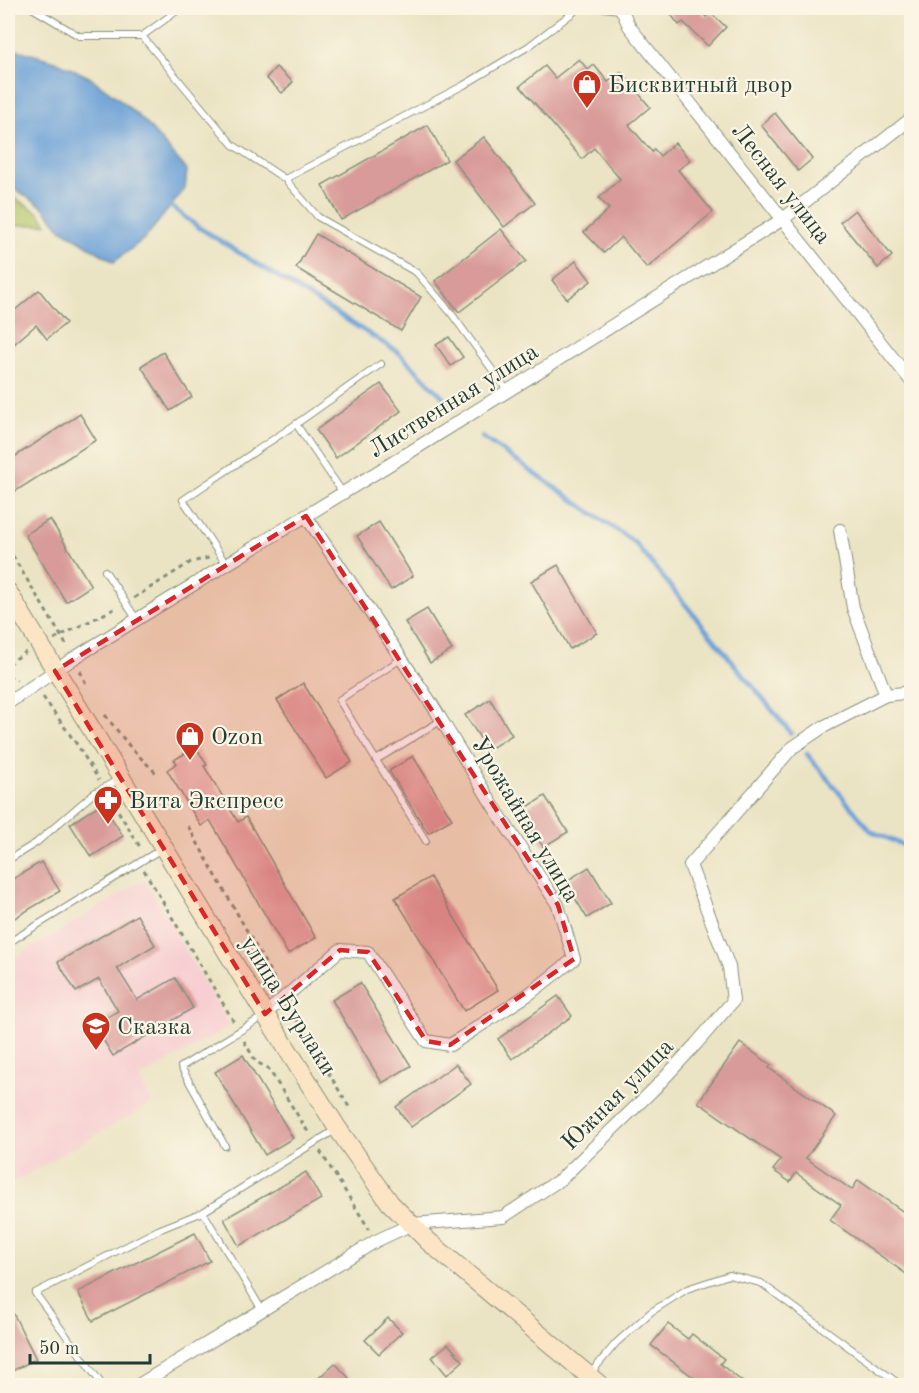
<svg xmlns="http://www.w3.org/2000/svg" width="919" height="1393" viewBox="0 0 919 1393" font-family="'Old Standard TT',serif">
  <style>
    .built { fill: #f7cfd2 }
    .green { fill: #b3c66a; stroke: #69824f; stroke-width: 1.5 }
    .water { fill: #6ba0d7; stroke: #456e86; stroke-width: 1.5 }
    .lines { fill: none; stroke-linecap: round; stroke-linejoin: round }
    .stream { stroke: #6ba0d7; stroke-width: 4.5 }
    .building { fill: #d99b99 }
    .lane-casing { stroke: #85907c; stroke-width: 8 }
    .street-casing { stroke: #85907c; stroke-width: 14 }
    .secondary-casing { stroke: #85907c; stroke-width: 20 }
    .path { stroke: #85907c; stroke-width: 3; stroke-dasharray: 4.5 4.5; stroke-linecap: butt }
    .lane { stroke: #fff; stroke-width: 6 }
    .street { stroke: #fff; stroke-width: 12 }
    .secondary { stroke: #fce5c4; stroke-width: 18 }
    .marked { fill: #d62828; fill-opacity: 0.2; stroke: #d62828; stroke-width: 4.5; stroke-dasharray: 12 8; stroke-linejoin: round }
    .labels { text-anchor: middle; stroke-width: 4.5; stroke-linejoin: round; paint-order: stroke }
    .poi-label { font-size: 24px; fill: #1f3d34; stroke: #fcf5e5; text-anchor: start }
    .street-label { font-size: 24px; fill: #1f3d34; stroke: #fcf5e5 }
  </style>
  <rect width="100%" height="100%" fill="#fcf5e5"/>
  <filter id="ink" filterUnits="userSpaceOnUse"><feTurbulence type="fractalNoise" baseFrequency=".0167" numOctaves="2"/><feDisplacementMap in="SourceGraphic" scale="12" xChannelSelector="R" yChannelSelector="G"/><feConvolveMatrix kernelMatrix="1 2 1 2 8 2 1 2 1" color-interpolation-filters="sRGB"/></filter>
  <filter id="wash" filterUnits="userSpaceOnUse"><feTurbulence type="fractalNoise" baseFrequency=".008" numOctaves="4" result="noise"/><feDisplacementMap in="SourceGraphic" scale="24" xChannelSelector="R" yChannelSelector="G"/><feGaussianBlur stdDeviation="1.35" result="paint"/><feColorMatrix in="noise" values="0 0 0 0 0 0 0 0 0 0 0 0 0 0 0 0 0 1.4 0 .05"/><feComposite in="paint" operator="in"/></filter>
  <g filter="url(#wash)">
    <rect width="100%" height="100%" fill="#ebe4c4"/>
    <path class="built" d="M 146,879 L 148,886 L 230,1026 L 139,1078 L 152,1103 L 8,1185 L 8,962 Z"/>
    <path class="green" d="M 8,194 L 39,213 L 47,224 L 8,226 Z"/>
    <path class="water" d="M 8,47 L 55,61 L 89,77 L 118,98 L 144,121 L 187,170 L 185,189 L 145,238 L 114,262 L 61,229 L 43,207 L 8,185 Z"/>
    <g class="lines">
      <g class="stream">
        <path d="M 167,203 L 198,227 L 398,352 L 454,408"/>
        <path d="M 482,437 L 634,542 L 791,733"/>
        <path d="M 807,754 L 871,831 L 912,849"/>
      </g>
    </g>
    <g id="blocks">
      <g class="building">
        <path d="M 666,8 L 699,8 L 706,17 L 710,12 L 726,27 L 708,46 L 683,22 L 679,25 Z"/>
        <path d="M 579,59 L 588,70 L 594,65 L 608,82 L 621,72 L 650,107 L 629,125 L 652,152 L 654,149 L 660,156 L 675,143 L 690,160 L 678,170 L 713,212 L 647,268 L 621,237 L 604,253 L 584,232 L 609,209 L 599,198 L 620,179 L 594,148 L 582,159 L 520,86 L 545,66 L 555,78 Z"/>
        <path d="M 276,67 L 293,82 L 282,93 L 266,78 Z"/>
        <path d="M 775,113 L 812,159 L 798,171 L 761,125 Z"/>
        <path d="M 428,125 L 447,160 L 341,220 L 322,185 Z"/>
        <path d="M 484,137 L 535,203 L 504,227 L 453,160 Z"/>
        <path d="M 855,210 L 892,256 L 878,268 L 840,222 Z"/>
        <path d="M 501,229 L 526,261 L 459,312 L 435,281 Z"/>
        <path d="M 316,234 L 421,297 L 401,331 L 296,268 Z"/>
        <path d="M 576,261 L 591,281 L 567,299 L 552,280 Z"/>
        <path d="M 39,290 L 66,323 L 47,339 L 36,325 L 8,349 L 8,316 Z"/>
        <path d="M 449,337 L 463,357 L 451,366 L 436,345 Z"/>
        <path d="M 163,352 L 192,397 L 170,411 L 141,366 Z"/>
        <path d="M 381,384 L 401,411 L 336,458 L 316,430 Z"/>
        <path d="M 80,414 L 96,440 L 8,496 L 8,461 Z"/>
        <path d="M 50,519 L 91,586 L 66,602 L 25,535 Z"/>
        <path d="M 379,522 L 413,576 L 391,590 L 357,536 Z"/>
        <path d="M 558,565 L 597,633 L 570,649 L 531,581 Z"/>
        <path d="M 427,609 L 452,650 L 430,663 L 405,622 Z"/>
        <path d="M 303,683 L 352,762 L 326,778 L 277,700 Z"/>
        <path d="M 490,699 L 512,735 L 488,750 L 465,715 Z"/>
        <path d="M 196,747 L 207,765 L 204,766 L 238,822 L 246,817 L 316,938 L 288,954 L 210,820 L 201,826 L 167,770 L 177,763 L 174,760 Z"/>
        <path d="M 413,756 L 452,819 L 428,833 L 389,771 Z"/>
        <path d="M 545,796 L 568,832 L 543,847 L 521,811 Z"/>
        <path d="M 102,803 L 123,836 L 91,857 L 70,824 Z"/>
        <path d="M 41,862 L 60,891 L 8,922 L 8,882 Z"/>
        <path d="M 589,867 L 611,903 L 587,918 L 565,882 Z"/>
        <path d="M 430,877 L 498,990 L 464,1011 L 395,898 Z"/>
        <path d="M 137,915 L 155,945 L 117,968 L 137,1000 L 175,978 L 193,1008 L 113,1056 L 94,1025 L 118,1011 L 99,979 L 76,992 L 58,962 Z"/>
        <path d="M 360,983 L 411,1066 L 382,1083 L 332,1000 Z"/>
        <path d="M 558,996 L 572,1016 L 512,1059 L 498,1039 Z"/>
        <path d="M 740,1043 L 771,1065 L 769,1068 L 836,1116 L 806,1158 L 852,1190 L 858,1180 L 912,1218 L 912,1278 L 830,1220 L 841,1205 L 796,1173 L 790,1182 L 773,1170 L 781,1160 L 698,1102 Z"/>
        <path d="M 243,1055 L 293,1138 L 265,1155 L 215,1072 Z"/>
        <path d="M 456,1064 L 471,1084 L 411,1127 L 396,1107 Z"/>
        <path d="M 306,1172 L 321,1199 L 239,1246 L 224,1219 Z"/>
        <path d="M 195,1233 L 210,1261 L 93,1321 L 78,1292 Z"/>
        <path d="M 8,1303 L 36,1359 L 8,1373 Z"/>
        <path d="M 388,1318 L 402,1332 L 379,1354 L 365,1340 Z"/>
        <path d="M 668,1324 L 688,1339 L 692,1334 L 711,1349 L 724,1359 L 720,1364 L 748,1386 L 705,1386 L 651,1345 Z"/>
        <path d="M 448,1344 L 463,1361 L 447,1375 L 432,1357 Z"/>
        <path d="M 335,1363 L 349,1378 L 341,1386 L 310,1386 Z"/>
      </g>
    </g>
  </g>
  <g filter="url(#ink)">
    <use href="#blocks" fill-opacity="0" stroke="#85907c" stroke-width="1.5"/>
    <g class="lines">
      <g class="lane-casing">
        <g id="lane">
          <path d="M 32,8 L 79,36 L 142,36"/>
          <path d="M 181,8 L 142,36 L 233,145 L 285,179 L 464,85 L 529,46 L 579,8"/>
          <path d="M 603,8 L 620,10"/>
          <path d="M 285,179 L 318,217 L 417,273 L 451,313 L 507,390"/>
          <path d="M 343,493 L 296,424 L 381,364"/>
          <path d="M 226,564 L 183,500 L 296,424"/>
          <path d="M 105,571 L 137,620"/>
          <path d="M 401,659 L 339,700 L 426,841"/>
          <path d="M 376,760 L 442,720"/>
          <path d="M 8,860 L 36,843 L 94,793 L 118,780"/>
          <path d="M 8,943 L 163,848"/>
          <path d="M 225,1146 L 181,1067 L 264,1016"/>
          <path d="M 203,1212 L 262,1310"/>
          <path d="M 591,1373 L 616,1343 L 651,1312 L 687,1289 L 729,1275 L 761,1283 L 902,1386"/>
          <path d="M 103,1386 L 35,1293 L 158,1230 L 203,1212 L 335,1130"/>
        </g>
      </g>
      <g class="street-casing">
        <g id="street">
          <path d="M 621,8 L 629,26 L 912,382"/>
          <path d="M 840,530 L 853,608 L 886,695"/>
          <path d="M 8,703 L 74,658 L 418,447 L 783,219 L 912,118"/>
          <path d="M 265,1014 L 340,950 L 368,952 L 426,1041 L 450,1045 L 529,994 L 574,959 L 558,905 L 492,804 L 433,706 L 306,516"/>
          <path d="M 137,1386 L 376,1241 L 412,1224 L 503,1217 L 561,1179 L 655,1088 L 696,1044 L 733,1001 L 729,967 L 690,865 L 792,748 L 823,727 L 886,695 L 912,692"/>
        </g>
      </g>
      <g class="secondary-casing">
        <path id="secondary" d="M 8,592 L 265,1014 L 338,1129 L 390,1203 L 428,1241 L 601,1386"/>
      </g>
      <g class="path">
        <path d="M 8,548 L 67,646"/>
        <path d="M 134,598 L 191,562 L 209,558"/>
        <path d="M 54,639 L 118,607"/>
        <path d="M 8,664 L 26,652"/>
        <path d="M 80,671 L 86,684"/>
        <path d="M 8,676 L 17,680"/>
        <path d="M 43,697 L 78,746 L 99,780"/>
        <path d="M 105,715 L 131,748 L 157,774"/>
        <path d="M 109,796 L 140,847 L 140,850"/>
        <path d="M 188,826 L 278,986"/>
        <path d="M 144,870 L 234,1022"/>
        <path d="M 291,1010 L 349,1107"/>
        <path d="M 244,1041 L 256,1062 L 268,1068 L 310,1135"/>
        <path d="M 320,1151 L 369,1229"/>
      </g>
      <use href="#lane" class="lane"/>
      <use href="#street" class="street"/>
      <use href="#secondary" class="secondary"/>
    </g>
  </g>
  <path class="marked" d="M 306,516 L 558,905 L 574,959 L 450,1045 L 426,1041 L 368,952 L 340,950 L 265,1014 L 55,671 Z"/>
  <defs>
    <g id="shop-pin" transform="scale(1.5)"><path d="M0 17L-7.5 6A9.5 9.5 0 1 1 7.5 6Z" fill="#c8321e" stroke="#fcf5e5"/><path d="M-5-2.5h2.3a2.7 3.5 0 0 1 5.4 0H5L5.5 6h-11ZM-1.5-2.5h3a1.5 2.3 0 0 0-3 0Z" fill="#fff"/></g>
    <g id="pharmacy-pin" transform="scale(1.5)"><path d="M0 17L-7.5 6A9.5 9.5 0 1 1 7.5 6Z" fill="#c8321e" stroke="#fcf5e5"/><path d="M-2-6h4v4h4v4h-4v4h-4v-4h-4v-4h4Z" fill="#fff"/></g>
    <g id="school-pin" transform="scale(1.5)"><path d="M0 17L-7.5 6A9.5 9.5 0 1 1 7.5 6Z" fill="#c8321e" stroke="#fcf5e5"/><path d="M0-5L7-2L0 1L-7-2ZM-4 1L0 2.5L4 1V4Q0 6-4 4Z" fill="#fff"/></g>
  </defs>
  <g fill-rule="evenodd">
    <use href="#shop-pin" x="587" y="84"/>
    <use href="#shop-pin" x="190" y="736"/>
    <use href="#pharmacy-pin" x="108" y="800"/>
    <use href="#school-pin" x="96" y="1026"/>
  </g>
  <g class="labels">
    <g class="poi-label">
      <text x="608" y="92">Бисквитный двор</text>
      <text x="211" y="744">Ozon</text>
      <text x="129" y="808">Вита Экспресс</text>
      <text x="117" y="1034">Сказка</text>
    </g>
    <g class="street-label">
      <text transform="translate(782 183) rotate(52)" y="8">Лесная улица</text>
      <text transform="translate(453 400) rotate(-32)" y="8">Лиственная улица</text>
      <text transform="translate(526 819) rotate(59)" y="8">Урожайная улица</text>
      <text transform="translate(289 1005) rotate(58)" y="8">улица Бурлаки</text>
      <text transform="translate(617 1094) rotate(-45)" y="8">Южная улица</text>
    </g>
  </g>
  <rect width="919" height="1393" fill="none" stroke="#fcf5e5" stroke-width="30"/>
  <path d="M30 1354v9h120v-9" fill="none" stroke="#1f3d34" stroke-width="3"/>
  <text x="39" y="1354" font-size="18" fill="#1f3d34" stroke="#fcf5e5" stroke-width="4.5" paint-order="stroke">50 m</text>
</svg>
